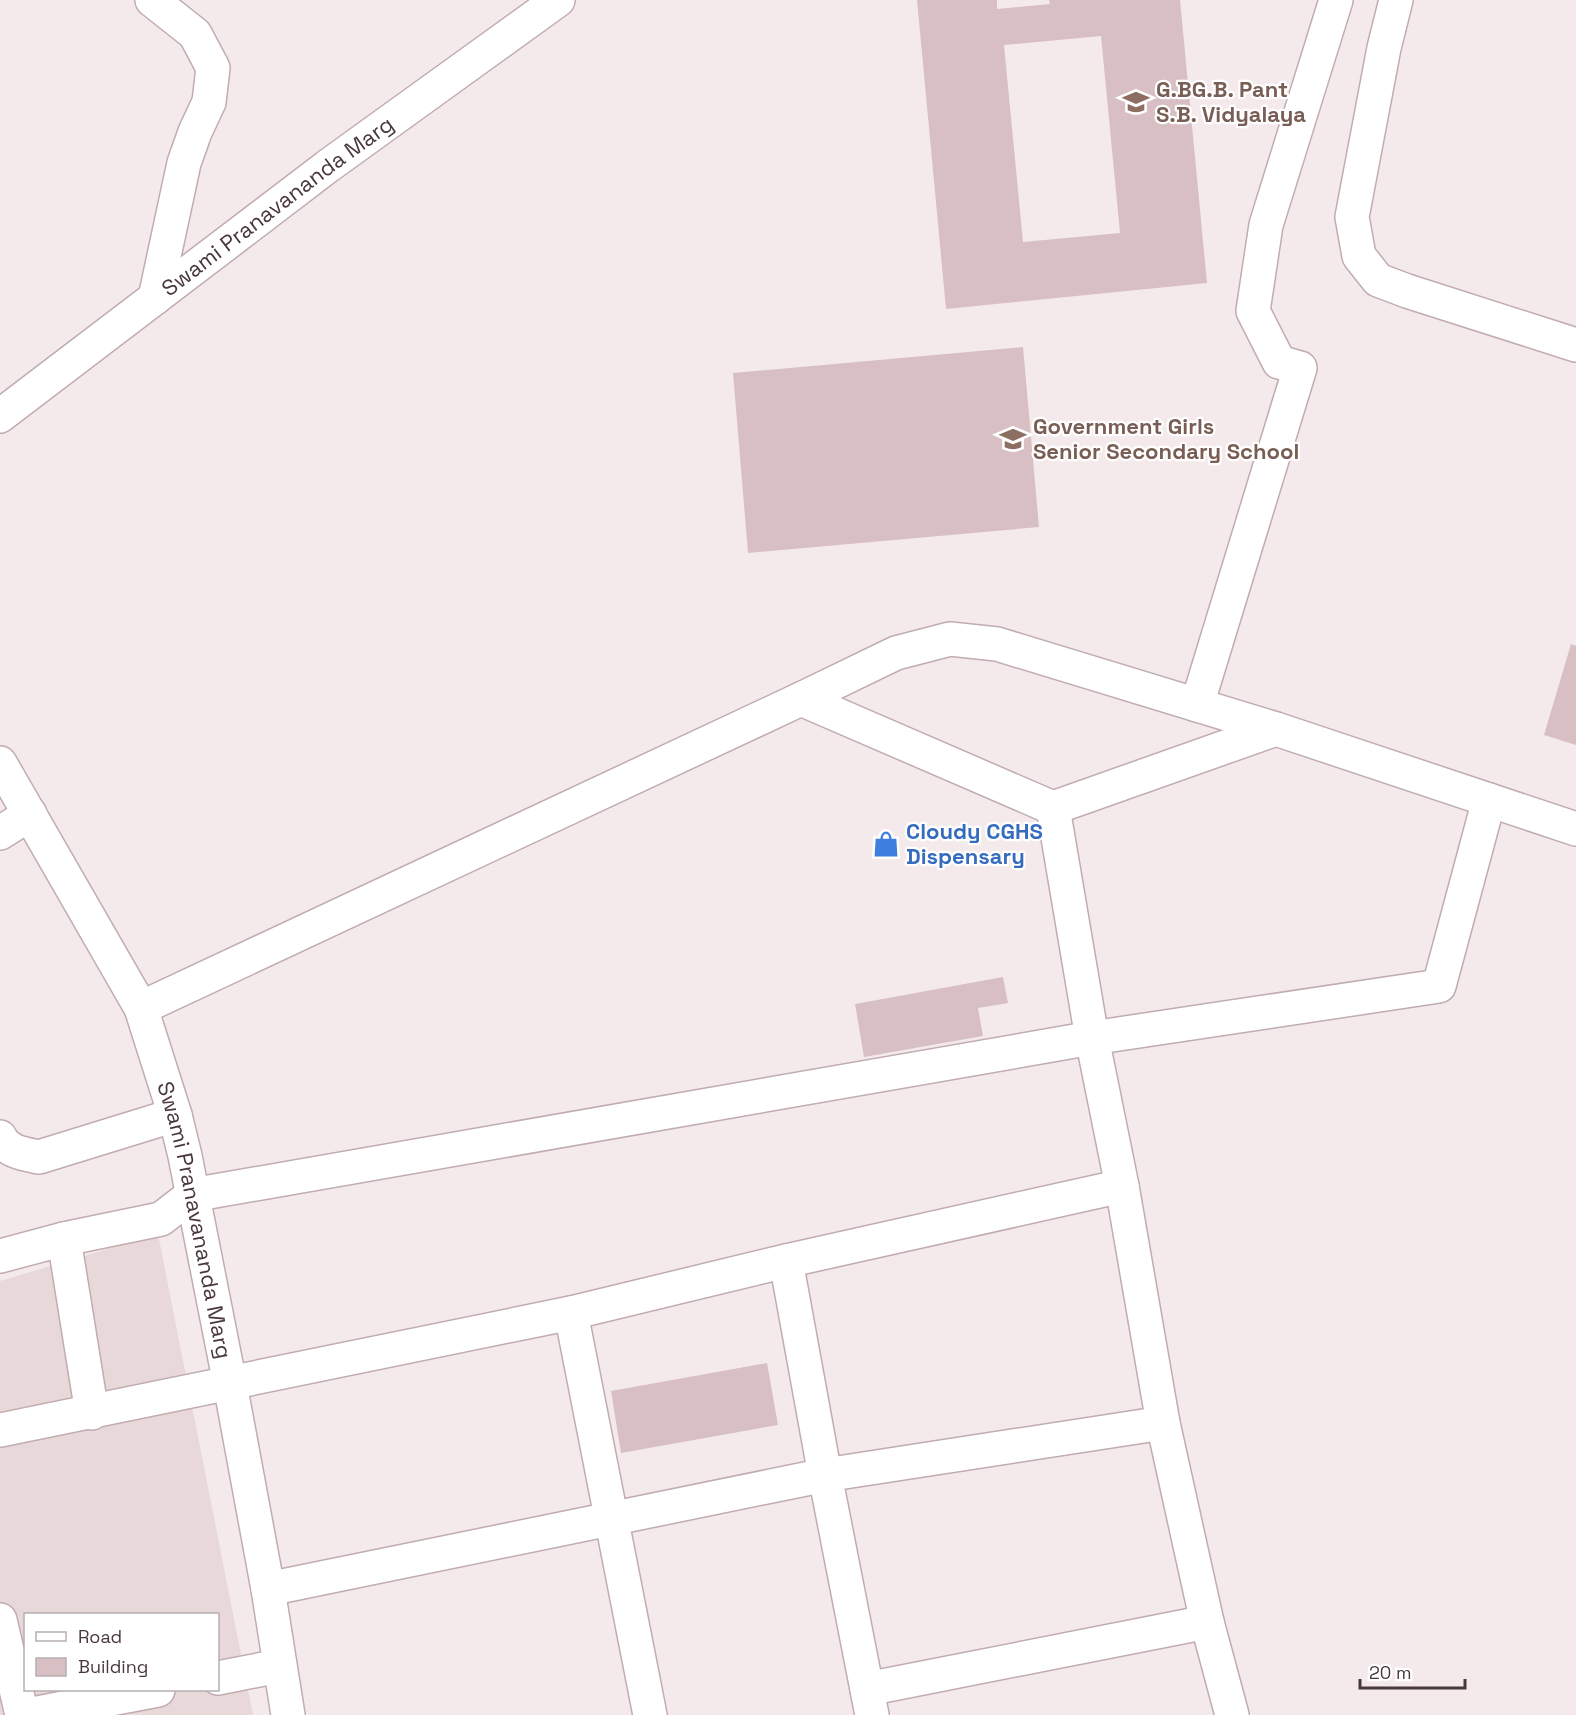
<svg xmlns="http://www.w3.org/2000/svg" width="1576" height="1715" viewBox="0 0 1576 1715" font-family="'Space Grotesk',sans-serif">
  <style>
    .residential { fill: #e9d8da; fill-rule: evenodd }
    .building { fill: #d7bfc4; fill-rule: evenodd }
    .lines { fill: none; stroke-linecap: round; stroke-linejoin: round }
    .minor-casing { stroke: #c1acb0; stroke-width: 36 }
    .tertiary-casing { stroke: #c1acb0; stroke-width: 36 }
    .minor { stroke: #fff; stroke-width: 33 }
    .tertiary { stroke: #fff; stroke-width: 33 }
    .labels { text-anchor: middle; stroke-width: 4.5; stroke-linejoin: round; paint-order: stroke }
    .education-label { font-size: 22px; font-weight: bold; fill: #785e54; stroke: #fff; text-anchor: start }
    .street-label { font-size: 22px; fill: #49383b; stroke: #fff }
    .shop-label { font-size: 22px; font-weight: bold; fill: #366cbe; stroke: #fff; text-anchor: start }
  </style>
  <rect width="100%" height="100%" fill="#f5eaeb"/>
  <path class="residential" d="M 158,1234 L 253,1715 L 0,1715 L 0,1281 ZM 26,1614 L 218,1614 L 218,1690 L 26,1690 Z"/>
  <g class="building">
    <path d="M 917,0 L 997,0 L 997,9 L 1050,4 L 1049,0 L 1180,0 L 1207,283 L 946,309 ZM 1101,36 L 1120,233 L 1023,242 L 1004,45 Z"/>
    <path d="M 1023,347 L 1039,527 L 748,553 L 733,373 Z"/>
    <path d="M 1571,644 L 1576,646 L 1576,745 L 1544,735 Z"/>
    <path d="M 1003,977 L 1008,1003 L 978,1008 L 983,1036 L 864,1057 L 855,1004 Z"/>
    <path d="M 767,1363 L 778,1425 L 621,1453 L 611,1391 Z"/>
  </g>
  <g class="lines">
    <g class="minor-casing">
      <g id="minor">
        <path d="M 152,0 L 195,34 L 213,68 L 209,102 L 195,132 L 184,163 L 155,298"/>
        <path d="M 1396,0 L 1384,48 L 1352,217 L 1359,256 L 1378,280 L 1407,291 L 1576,345"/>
        <path d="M 801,699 L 1053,808 L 1276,729"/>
        <path d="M 1197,705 L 1300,368 L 1279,362 L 1253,311 L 1266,225 L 1336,0"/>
        <path d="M 1053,808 L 1092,1038 L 1122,1186 L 1163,1423 L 1207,1622 L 1232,1715"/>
        <path d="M 0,833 L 30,814"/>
        <path d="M 141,1008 L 801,699 L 896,653 L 950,639 L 997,644 L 1276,729 L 1576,829"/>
        <path d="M 0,1137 C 7,1152 24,1154 39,1157 L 175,1115"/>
        <path d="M 64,1239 L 92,1413"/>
        <path d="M 0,1256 L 64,1239 L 161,1219 L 192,1195 L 1092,1038 L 1439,986 L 1489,800"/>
        <path d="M 786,1261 L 825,1475 L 872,1715"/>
        <path d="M 571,1313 L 650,1715"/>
        <path d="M 0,1430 L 571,1313 L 786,1261 L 1122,1186"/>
        <path d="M 268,1589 L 825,1475 L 1163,1423"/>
        <path d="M 0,1620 L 22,1715"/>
        <path d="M 218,1678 L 279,1666"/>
        <path d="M 867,1689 L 1207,1622"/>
        <path d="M 27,1715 L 158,1690"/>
      </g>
    </g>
    <g class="tertiary-casing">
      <g id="tertiary">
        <path id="s1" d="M 0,416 L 328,166 L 558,0"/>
        <path id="s2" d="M 0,763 L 141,1008 L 175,1115 L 185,1156 L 230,1384 L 268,1589 L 288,1715"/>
      </g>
    </g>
    <use href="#minor" class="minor"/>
    <use href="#tertiary" class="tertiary"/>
  </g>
  <defs>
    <g id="university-bare" transform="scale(2.07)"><path d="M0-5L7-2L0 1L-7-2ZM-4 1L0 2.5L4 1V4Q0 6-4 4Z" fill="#8d6e63" stroke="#fff" stroke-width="2.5" paint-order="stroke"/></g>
    <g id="shop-bare" transform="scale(2.07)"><path d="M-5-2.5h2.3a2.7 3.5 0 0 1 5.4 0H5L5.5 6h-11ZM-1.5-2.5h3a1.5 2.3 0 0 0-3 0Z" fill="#3f7fe0" stroke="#fff" stroke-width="2.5" paint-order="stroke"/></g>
  </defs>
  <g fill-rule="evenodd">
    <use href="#university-bare" x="1136" y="102"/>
    <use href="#university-bare" x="1013" y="439"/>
    <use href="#shop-bare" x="886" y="844"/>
  </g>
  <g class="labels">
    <g class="education-label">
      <text x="1156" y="97">G.BG.B. Pant<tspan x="1156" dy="25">S.B. Vidyalaya</tspan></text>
      <text x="1033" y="434">Government Girls<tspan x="1033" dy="25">Senior Secondary School</tspan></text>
    </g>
    <g class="street-label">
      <text dy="8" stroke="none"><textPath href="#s1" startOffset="348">Swami Pranavananda Marg</textPath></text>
      <text dy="8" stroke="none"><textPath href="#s2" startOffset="502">Swami Pranavananda Marg</textPath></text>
    </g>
    <g class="shop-label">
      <text x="906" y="839">Cloudy CGHS<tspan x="906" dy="25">Dispensary</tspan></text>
    </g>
  </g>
  <rect x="24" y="1613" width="195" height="78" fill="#ffffff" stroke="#b6afb1" stroke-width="1.5"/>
  <rect x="36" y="1632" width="30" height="9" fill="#ffffff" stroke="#b6afb1" stroke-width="1.5"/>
  <text x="78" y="1643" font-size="18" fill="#49383b">Road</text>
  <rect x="36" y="1658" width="30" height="18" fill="#d7bfc4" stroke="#b6afb1" stroke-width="1.5"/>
  <text x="78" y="1673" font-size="18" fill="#49383b">Building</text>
  <path d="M1360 1679v9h105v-9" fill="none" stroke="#49383b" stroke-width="3"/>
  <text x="1369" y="1679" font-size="18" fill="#49383b" stroke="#ffffff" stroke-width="4.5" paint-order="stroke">20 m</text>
</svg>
